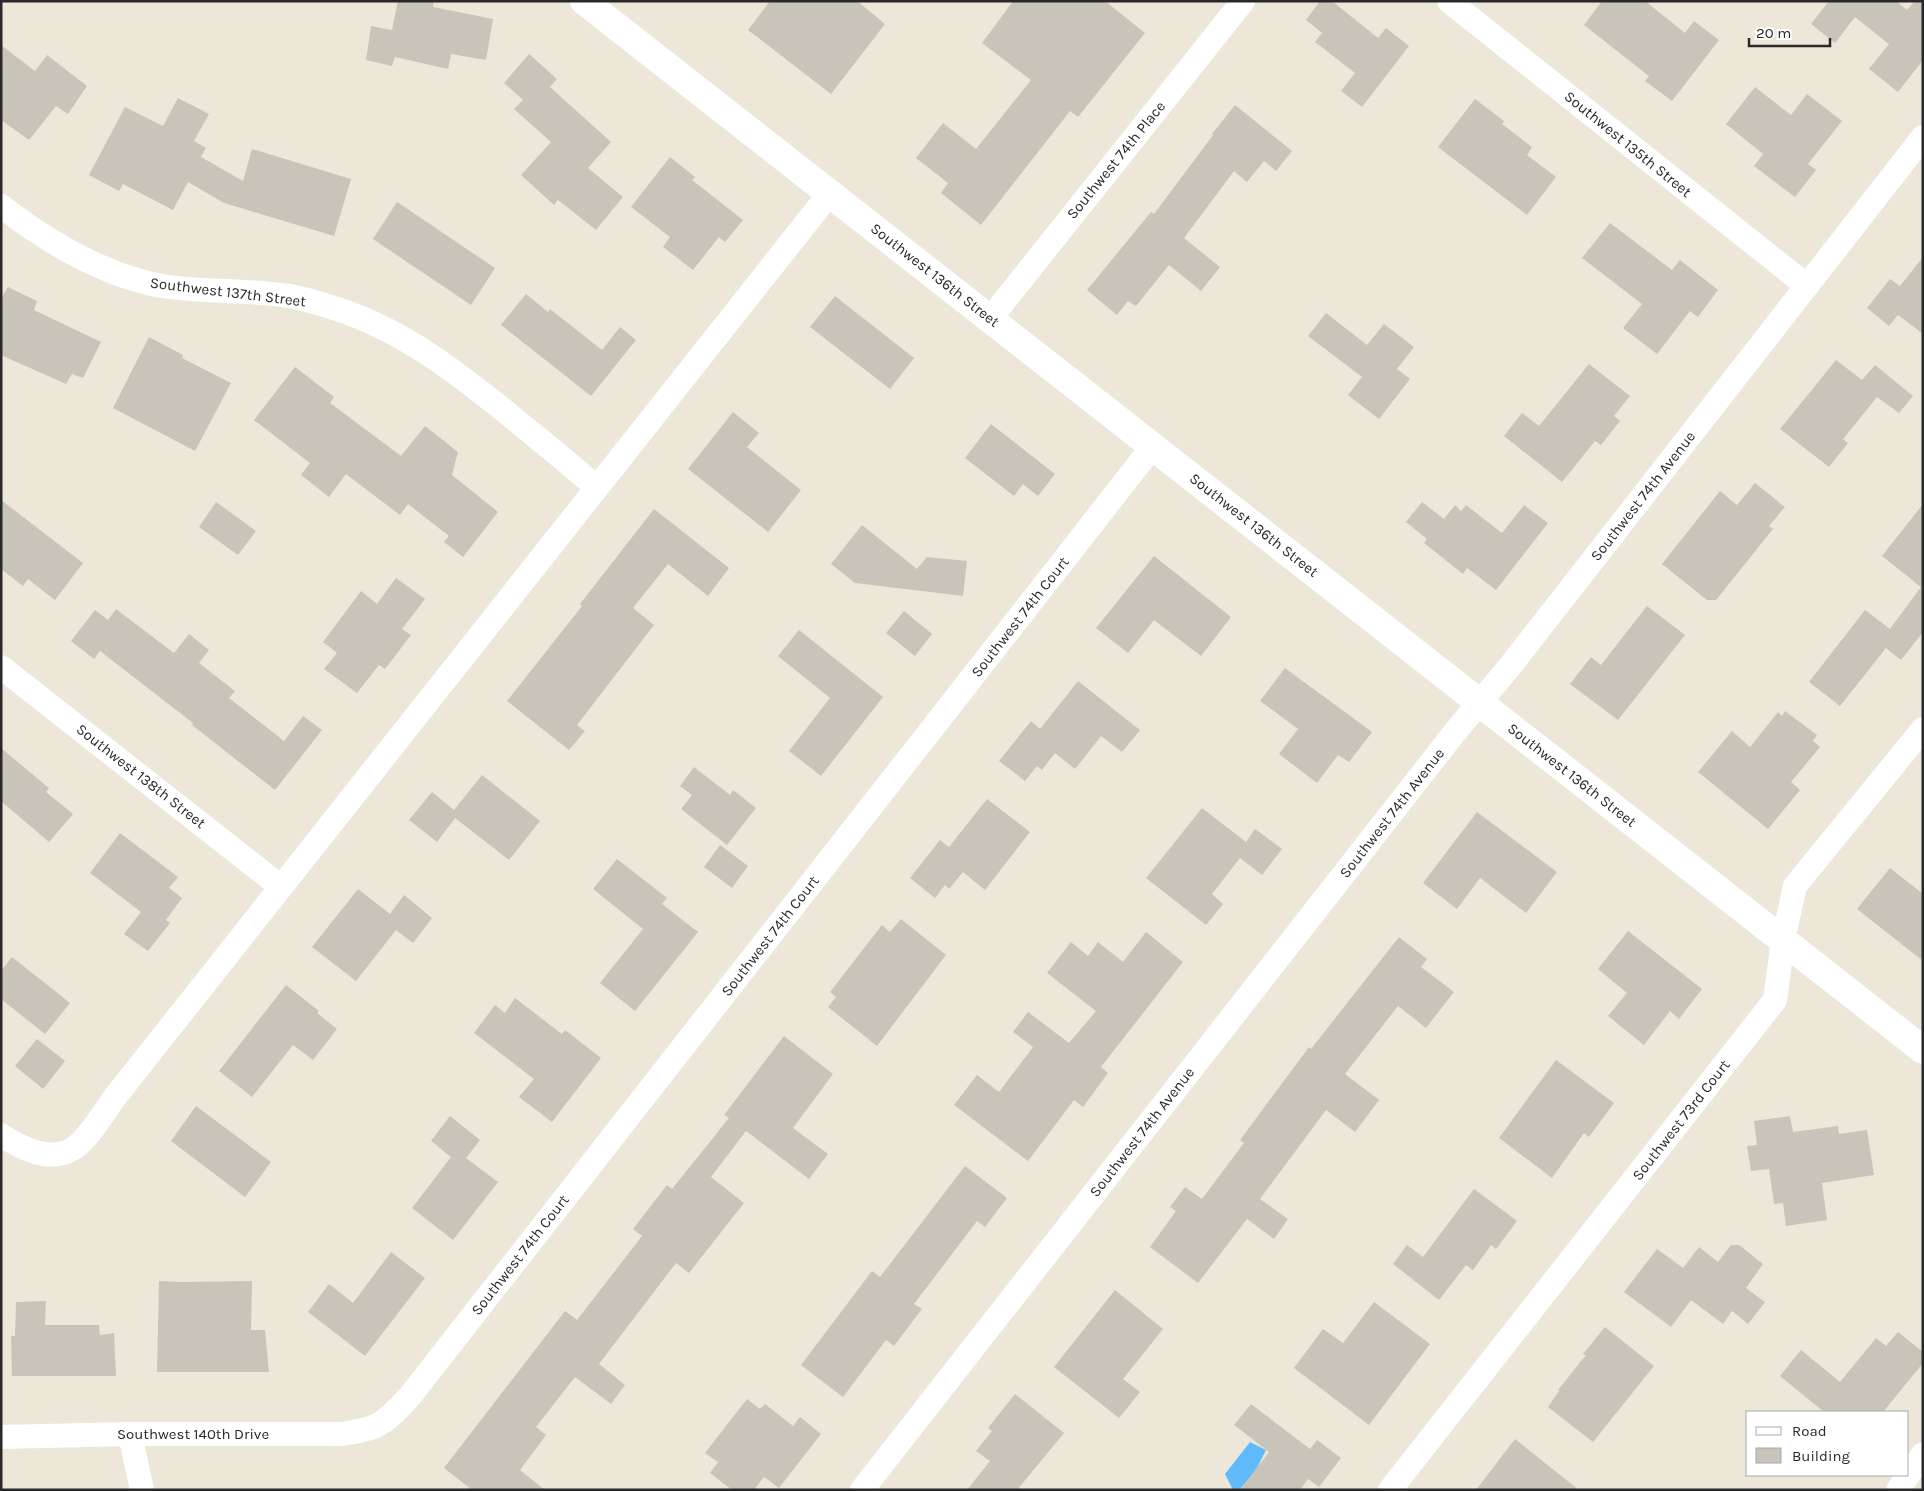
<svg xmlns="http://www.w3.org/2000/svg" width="1924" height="1491" viewBox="0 0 1924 1491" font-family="Karla,sans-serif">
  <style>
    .water { fill: #60bbfb }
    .building { fill: #c8c4b9 }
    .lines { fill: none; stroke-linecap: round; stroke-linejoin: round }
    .street { stroke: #fff; stroke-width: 24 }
    .secondary { stroke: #fff; stroke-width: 28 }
    .labels { text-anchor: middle; stroke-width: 4; stroke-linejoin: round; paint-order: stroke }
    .street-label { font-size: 15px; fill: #292929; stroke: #fff }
  </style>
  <rect width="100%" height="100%" fill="#ede7d9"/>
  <path class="water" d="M 1250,1442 L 1266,1450 L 1255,1472 L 1239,1490 L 1233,1490 L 1225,1474 Z"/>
  <g class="building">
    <path d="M 398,1 L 434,1 L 433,7 L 493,19 L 486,60 L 451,54 L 448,69 L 395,57 L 392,66 L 366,60 L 371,26 L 392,30 Z"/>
    <path d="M 770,1 L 857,1 L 885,24 L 831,94 L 748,30 Z"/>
    <path d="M 1013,1 L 1105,1 L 1145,33 L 1078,117 L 1070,111 L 981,225 L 941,193 L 948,183 L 916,158 L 943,123 L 976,149 L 1031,80 L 982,43 Z"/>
    <path d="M 1320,1 L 1332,1 L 1378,38 L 1386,28 L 1409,46 L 1362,107 L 1341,91 L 1355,73 L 1315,42 L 1322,33 L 1306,20 Z"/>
    <path d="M 1602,1 L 1645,1 L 1685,33 L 1694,21 L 1719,40 L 1672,101 L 1645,81 L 1649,76 L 1584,25 Z"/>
    <path d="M 1829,1 L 1896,1 L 1907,10 L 1915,1 L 1923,1 L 1923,60 L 1898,92 L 1869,69 L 1889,44 L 1855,17 L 1835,43 L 1811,24 Z"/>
    <path d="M 1,45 L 35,71 L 47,55 L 87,86 L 68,114 L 56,106 L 29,140 L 1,120 Z"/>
    <path d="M 529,54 L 557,79 L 550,87 L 611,142 L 588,168 L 623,197 L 596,230 L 558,200 L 554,205 L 521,175 L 551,142 L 514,109 L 523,100 L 504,83 Z"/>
    <path d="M 1755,87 L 1791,115 L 1807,94 L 1842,121 L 1808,164 L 1816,170 L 1795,197 L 1754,166 L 1763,154 L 1726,124 Z"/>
    <path d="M 178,98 L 209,114 L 194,141 L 206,148 L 201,157 L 243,181 L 252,149 L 351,179 L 334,236 L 224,203 L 188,182 L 173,210 L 123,184 L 119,191 L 89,175 L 125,107 L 163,126 Z"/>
    <path d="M 1475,99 L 1504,121 L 1502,124 L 1532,147 L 1527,155 L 1556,177 L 1527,215 L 1438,147 Z"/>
    <path d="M 1235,105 L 1292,151 L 1276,171 L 1264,161 L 1247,182 L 1234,171 L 1184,238 L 1220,267 L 1201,291 L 1169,265 L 1136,306 L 1128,301 L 1117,315 L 1087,290 L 1151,212 L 1154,214 L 1213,135 L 1212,134 Z"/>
    <path d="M 670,157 L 695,177 L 692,180 L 743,220 L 725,242 L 719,237 L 693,270 L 663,247 L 670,237 L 631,207 Z"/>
    <path d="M 397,202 L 495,268 L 471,305 L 373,239 Z"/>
    <path d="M 1610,223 L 1672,270 L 1680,260 L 1718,290 L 1698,317 L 1690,311 L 1657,354 L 1623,328 L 1642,304 L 1582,258 Z"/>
    <path d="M 1923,257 L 1923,334 L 1898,315 L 1889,326 L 1867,308 L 1890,279 L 1900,286 Z"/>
    <path d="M 8,287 L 37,301 L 34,310 L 101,342 L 83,378 L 72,374 L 66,384 L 1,355 L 1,299 Z"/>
    <path d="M 526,294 L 548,312 L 550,309 L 602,350 L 620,327 L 636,340 L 591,396 L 501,325 Z"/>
    <path d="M 835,296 L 914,358 L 890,389 L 810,327 Z"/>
    <path d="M 1326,313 L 1367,345 L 1384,324 L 1414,347 L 1397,369 L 1410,379 L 1379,419 L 1348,395 L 1362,377 L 1308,336 Z"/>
    <path d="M 149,337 L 183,355 L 182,358 L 231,383 L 195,451 L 113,408 Z"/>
    <path d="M 1836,360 L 1862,380 L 1875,365 L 1913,396 L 1899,413 L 1877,397 L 1843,439 L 1848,443 L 1829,467 L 1780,429 Z"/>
    <path d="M 1589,364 L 1630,396 L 1614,416 L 1620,421 L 1601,445 L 1595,441 L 1562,482 L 1504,436 L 1522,413 L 1539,426 Z"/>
    <path d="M 295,367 L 334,397 L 330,403 L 401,456 L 425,426 L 458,452 L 452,475 L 498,512 L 463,557 L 444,542 L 449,536 L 408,504 L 400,515 L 346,474 L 329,497 L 301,475 L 310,463 L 254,420 Z"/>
    <path d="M 733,412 L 759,433 L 747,447 L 801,490 L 768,532 L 688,469 Z"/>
    <path d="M 991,424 L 1055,474 L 1038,496 L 1023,484 L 1014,496 L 965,458 Z"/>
    <path d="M 1755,483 L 1785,507 L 1769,526 L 1773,529 L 1716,600 L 1707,600 L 1662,564 L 1720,491 L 1737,505 Z"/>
    <path d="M 1,500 L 83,563 L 55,600 L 28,579 L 23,586 L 1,569 Z"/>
    <path d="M 216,502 L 256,531 L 238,555 L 199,527 Z"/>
    <path d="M 1422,502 L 1444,519 L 1455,505 L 1461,511 L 1466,505 L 1502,533 L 1524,505 L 1548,523 L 1496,590 L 1467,568 L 1463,574 L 1424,543 L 1427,539 L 1406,522 Z"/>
    <path d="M 1923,504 L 1923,632 L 1901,660 L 1886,648 L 1840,706 L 1809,682 L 1865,610 L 1890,629 L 1921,587 L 1882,556 Z"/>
    <path d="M 654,509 L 729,568 L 708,596 L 668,564 L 633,608 L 654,625 L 577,725 L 585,731 L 569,750 L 507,701 L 582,606 L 580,604 Z"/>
    <path d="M 862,525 L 917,569 L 927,557 L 967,561 L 963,596 L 855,583 L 831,564 Z"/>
    <path d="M 1154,556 L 1231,617 L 1201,656 L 1154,620 L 1128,653 L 1096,628 Z"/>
    <path d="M 396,578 L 425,599 L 402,629 L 411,635 L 385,669 L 379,665 L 357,693 L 324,669 L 337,653 L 323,642 L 361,591 L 377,604 Z"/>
    <path d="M 1647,606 L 1685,635 L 1618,720 L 1570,684 L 1591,657 L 1601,665 Z"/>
    <path d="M 116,609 L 174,653 L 189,634 L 209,650 L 199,663 L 235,691 L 229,698 L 284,741 L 303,716 L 322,730 L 275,790 L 192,725 L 193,723 L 100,651 L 94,659 L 71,641 L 95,610 L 108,620 Z"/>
    <path d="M 904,611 L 932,634 L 915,656 L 886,633 Z"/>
    <path d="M 799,630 L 883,697 L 821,776 L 789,751 L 830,698 L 778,656 Z"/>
    <path d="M 1285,668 L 1372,732 L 1349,762 L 1338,755 L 1317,783 L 1279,754 L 1298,729 L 1260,701 Z"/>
    <path d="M 1078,681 L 1140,730 L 1122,752 L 1101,736 L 1075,769 L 1055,753 L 1042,770 L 1037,766 L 1025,781 L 999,761 L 1031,721 L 1040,729 Z"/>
    <path d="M 1785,711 L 1817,735 L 1813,741 L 1820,747 L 1791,782 L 1800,790 L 1768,829 L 1698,772 L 1732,731 L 1750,747 L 1778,712 L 1782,716 Z"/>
    <path d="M 1,748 L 49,788 L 46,792 L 73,814 L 49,842 L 1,801 Z"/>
    <path d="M 694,767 L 730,795 L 733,790 L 756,808 L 727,845 L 681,809 L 692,795 L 680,786 Z"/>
    <path d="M 482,775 L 540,821 L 509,860 L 455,818 L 437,842 L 409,820 L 432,792 L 454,810 Z"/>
    <path d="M 987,799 L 1030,832 L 985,890 L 963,872 L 949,889 L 945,885 L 935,898 L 910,878 L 940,840 L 949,847 Z"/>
    <path d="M 1202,808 L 1246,842 L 1255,829 L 1282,849 L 1262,875 L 1240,858 L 1212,894 L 1223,904 L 1206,925 L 1146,878 Z"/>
    <path d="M 1477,812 L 1557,872 L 1526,913 L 1480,878 L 1457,909 L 1423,883 Z"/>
    <path d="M 120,833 L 178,877 L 169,888 L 182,898 L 166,920 L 170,923 L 148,951 L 124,934 L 141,912 L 90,873 Z"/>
    <path d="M 720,845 L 748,866 L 732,888 L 704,867 Z"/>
    <path d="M 617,859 L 667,898 L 662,904 L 698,932 L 635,1011 L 600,983 L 643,929 L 593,889 Z"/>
    <path d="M 1890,868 L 1923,894 L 1923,961 L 1857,909 Z"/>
    <path d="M 358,889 L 390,914 L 404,895 L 432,918 L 413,943 L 396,930 L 356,981 L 312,947 Z"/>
    <path d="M 901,919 L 946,955 L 877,1046 L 828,1007 L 836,997 L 830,992 L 882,925 L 890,932 Z"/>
    <path d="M 1628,931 L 1702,989 L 1679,1019 L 1670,1011 L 1644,1045 L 1608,1016 L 1627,993 L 1598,969 Z"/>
    <path d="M 1146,932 L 1183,962 L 1101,1067 L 1108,1073 L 1083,1107 L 1074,1100 L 1028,1161 L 954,1105 L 977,1075 L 999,1092 L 1033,1047 L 1013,1032 L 1028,1012 L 1069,1043 L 1096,1011 L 1047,973 L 1071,942 L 1088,956 L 1098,942 L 1123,962 Z"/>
    <path d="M 1399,937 L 1427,959 L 1421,967 L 1454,992 L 1426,1028 L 1398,1006 L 1345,1074 L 1379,1100 L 1355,1132 L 1326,1110 L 1260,1199 L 1288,1219 L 1274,1239 L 1247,1219 L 1198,1283 L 1150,1247 L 1176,1211 L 1170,1207 L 1185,1187 L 1202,1199 L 1244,1143 L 1240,1140 L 1309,1047 L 1311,1049 Z"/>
    <path d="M 12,957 L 70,1003 L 45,1034 L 1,999 L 1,971 Z"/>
    <path d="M 286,985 L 319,1011 L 317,1013 L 337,1029 L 313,1060 L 293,1045 L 252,1097 L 219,1071 Z"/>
    <path d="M 515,998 L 562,1034 L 565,1030 L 601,1058 L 552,1122 L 519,1097 L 534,1079 L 474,1033 L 495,1005 L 505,1013 Z"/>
    <path d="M 784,1036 L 833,1074 L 793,1128 L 828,1154 L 809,1179 L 746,1131 L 711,1177 L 744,1203 L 689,1273 L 676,1263 L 599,1364 L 625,1385 L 611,1404 L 575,1377 L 536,1427 L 546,1435 L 520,1470 L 545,1490 L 472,1490 L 444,1468 L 565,1311 L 577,1320 L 642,1236 L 633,1229 L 667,1185 L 672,1189 L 729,1118 L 724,1115 Z"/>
    <path d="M 37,1039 L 65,1061 L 43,1089 L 15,1066 Z"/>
    <path d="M 1556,1060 L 1614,1103 L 1589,1137 L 1584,1133 L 1552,1178 L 1499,1138 Z"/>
    <path d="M 196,1106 L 271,1162 L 245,1197 L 171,1141 Z"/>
    <path d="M 450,1116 L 480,1140 L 466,1158 L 498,1182 L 453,1240 L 412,1208 L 451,1157 L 431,1141 Z"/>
    <path d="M 1790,1116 L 1793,1132 L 1838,1126 L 1839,1134 L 1867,1130 L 1874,1175 L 1822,1183 L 1827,1220 L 1786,1226 L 1783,1203 L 1774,1204 L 1769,1169 L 1751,1171 L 1747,1146 L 1757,1145 L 1754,1121 Z"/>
    <path d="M 965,1166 L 1007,1198 L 985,1227 L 977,1221 L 914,1304 L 922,1309 L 894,1346 L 886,1340 L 843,1397 L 801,1365 L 872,1271 L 880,1277 Z"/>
    <path d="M 1474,1189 L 1517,1221 L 1496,1249 L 1491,1245 L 1473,1270 L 1466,1265 L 1439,1300 L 1393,1264 L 1407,1245 L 1423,1257 Z"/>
    <path d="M 1731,1245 L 1739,1245 L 1763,1264 L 1746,1288 L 1765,1302 L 1748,1324 L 1732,1311 L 1723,1324 L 1691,1300 L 1671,1327 L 1624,1292 L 1657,1249 L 1683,1268 L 1699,1247 L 1718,1262 Z"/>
    <path d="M 391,1252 L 425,1278 L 365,1356 L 308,1312 L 329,1284 L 353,1303 Z"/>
    <path d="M 159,1281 L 181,1282 L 252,1281 L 251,1330 L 265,1330 L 269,1372 L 157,1372 Z"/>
    <path d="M 1115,1290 L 1163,1329 L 1123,1379 L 1140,1392 L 1119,1418 L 1054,1367 Z"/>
    <path d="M 46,1301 L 45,1325 L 99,1325 L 100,1335 L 114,1333 L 116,1376 L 12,1376 L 11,1336 L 15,1336 L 16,1302 Z"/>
    <path d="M 1374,1302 L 1430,1344 L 1369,1425 L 1294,1368 L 1323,1329 L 1343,1343 Z"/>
    <path d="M 1605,1327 L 1654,1366 L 1593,1442 L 1548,1407 L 1559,1391 L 1558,1390 L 1586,1355 L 1583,1354 Z"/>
    <path d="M 1898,1332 L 1923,1352 L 1923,1363 L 1883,1412 L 1824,1412 L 1780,1376 L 1801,1350 L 1840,1382 L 1876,1338 L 1886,1346 Z"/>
    <path d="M 1015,1394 L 1064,1433 L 1017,1490 L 967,1490 L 990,1461 L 976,1451 L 992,1431 L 988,1428 Z"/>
    <path d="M 747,1399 L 760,1409 L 765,1404 L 793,1426 L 800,1417 L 821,1434 L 779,1488 L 764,1477 L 754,1490 L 732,1490 L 710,1473 L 718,1462 L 705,1453 Z"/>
    <path d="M 1251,1404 L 1310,1449 L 1317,1440 L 1341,1458 L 1319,1487 L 1308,1479 L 1300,1490 L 1240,1490 L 1269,1452 L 1234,1425 Z"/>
    <path d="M 1515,1439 L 1579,1490 L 1476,1490 Z"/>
  </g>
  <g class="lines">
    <g class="street">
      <path d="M 1449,1 L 1807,286"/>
      <path d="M 1,206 C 48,242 102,275 162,286 C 201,292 242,290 282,295 C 300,297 319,303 337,309 C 403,330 459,374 512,417 C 540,440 569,463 596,487"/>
      <path d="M 990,319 L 1243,1"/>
      <path d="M 1,667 L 281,887"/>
      <path d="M 1,1135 C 21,1148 51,1164 74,1148 C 89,1138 104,1112 115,1097 L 830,193"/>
      <path d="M 130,1434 L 142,1490"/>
      <path d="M 1,1437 L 130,1434 L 341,1434 C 380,1429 384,1424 410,1396 L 1153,446"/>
      <path d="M 862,1490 L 1455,732 L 1511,665 L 1923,137"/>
      <path d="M 1390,1490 L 1775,1000 L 1783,940 L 1795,886 L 1923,729"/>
      <path d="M 1898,1490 L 1923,1454"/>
    </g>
    <path class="secondary" d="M 584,1 L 1923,1050"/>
  </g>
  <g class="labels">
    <g class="street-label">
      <text transform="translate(1628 144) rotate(39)" y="5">Southwest 135th Street</text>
      <text transform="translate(1116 160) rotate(-51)" y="5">Southwest 74th Place</text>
      <text transform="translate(935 275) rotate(38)" y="5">Southwest 136th Street</text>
      <text transform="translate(228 292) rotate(7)" y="5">Southwest 137th Street</text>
      <text transform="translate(1643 496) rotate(-52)" y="5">Southwest 74th Avenue</text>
      <text transform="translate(1254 525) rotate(38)" y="5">Southwest 136th Street</text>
      <text transform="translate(1020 617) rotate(-52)" y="5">Southwest 74th Court</text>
      <text transform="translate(1572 775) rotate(38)" y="5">Southwest 136th Street</text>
      <text transform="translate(141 776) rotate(38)" y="5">Southwest 138th Street</text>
      <text transform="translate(1392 813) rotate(-52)" y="5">Southwest 74th Avenue</text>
      <text transform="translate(770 936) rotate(-52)" y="5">Southwest 74th Court</text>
      <text transform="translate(1681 1120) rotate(-52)" y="5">Southwest 73rd Court</text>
      <text transform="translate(1142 1132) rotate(-52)" y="5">Southwest 74th Avenue</text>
      <text transform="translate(520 1255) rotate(-52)" y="5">Southwest 74th Court</text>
      <text x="193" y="1439">Southwest 140th Drive</text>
    </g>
  </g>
  <rect width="1924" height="1491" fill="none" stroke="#292929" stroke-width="5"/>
  <rect x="1746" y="1411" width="162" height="65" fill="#ffffff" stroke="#a9a9a9"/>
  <rect x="1756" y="1427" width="25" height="8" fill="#ffffff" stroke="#a9a9a9"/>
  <text x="1792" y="1436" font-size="15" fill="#292929">Road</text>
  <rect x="1756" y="1448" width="25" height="15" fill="#c8c4b9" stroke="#a9a9a9"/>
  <text x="1792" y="1461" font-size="15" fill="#292929">Building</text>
  <path d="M1749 38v8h81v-8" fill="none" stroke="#292929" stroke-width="2.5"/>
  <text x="1756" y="38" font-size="15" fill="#292929" stroke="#ffffff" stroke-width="4" paint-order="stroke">20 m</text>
</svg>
